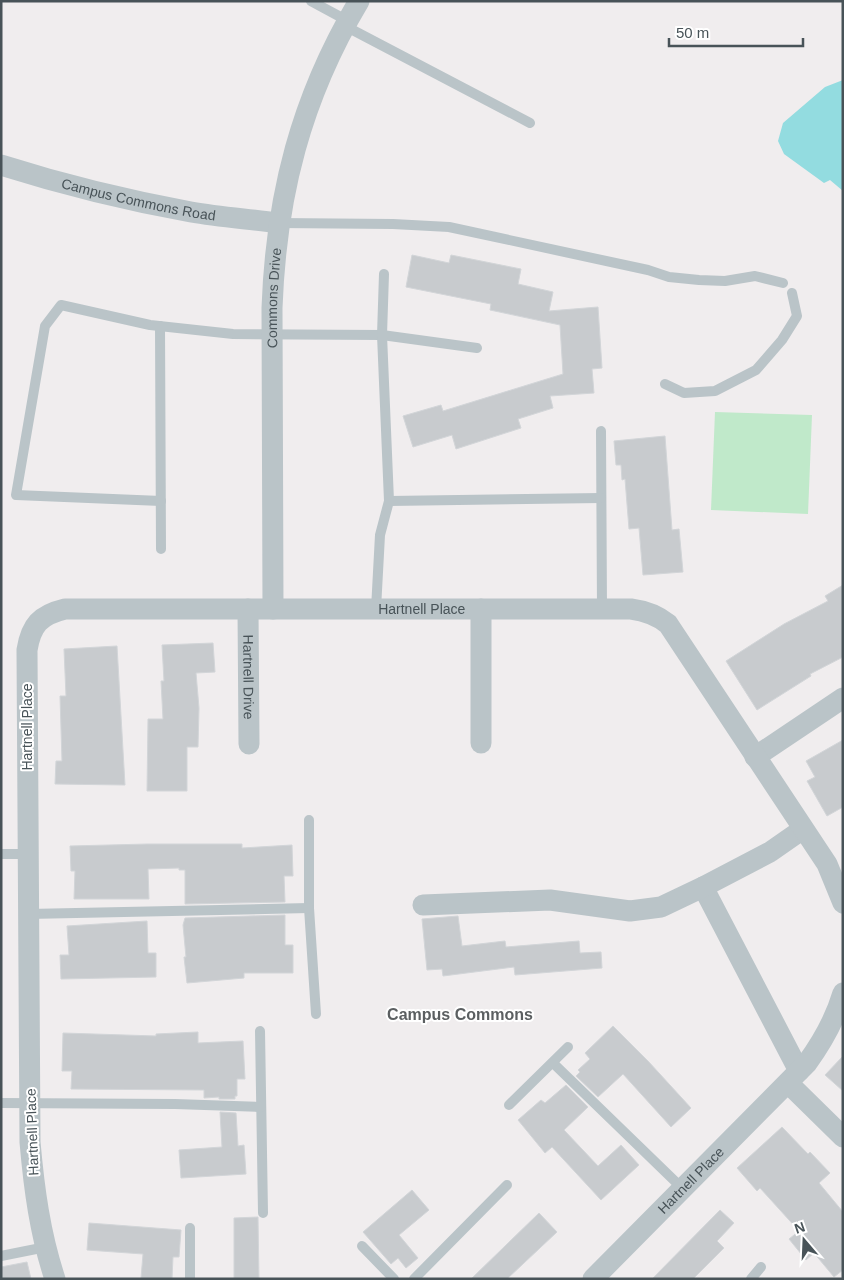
<svg xmlns="http://www.w3.org/2000/svg" width="844" height="1280" viewBox="0 0 844 1280" font-family="Arial,sans-serif">
  <style>
    .green { fill: #c0e9ca }
    .water { fill: #93dce0 }
    .building { fill: #c8cbce; stroke: #d2d5d8 }
    .lines { fill: none; stroke-linecap: round; stroke-linejoin: round }
    .service { stroke: #bac4c8; stroke-width: 10 }
    .minor { stroke: #bac4c8; stroke-width: 21 }
    .labels { text-anchor: middle; stroke-width: 4; stroke-linejoin: round; paint-order: stroke }
    .street-label { font-size: 14px; fill: #485358; stroke: #fff }
    .quarter-label { font-size: 16px; font-weight: bold; fill: #5b5f61; stroke: #fff }
  </style>
  <rect width="100%" height="100%" fill="#f0edee"/>
  <path class="green" d="M 715,412 L 812,415 L 808,514 L 711,510 Z"/>
  <path class="water" d="M 843,80 L 843,191 L 830,180 L 824,183 L 784,154 L 778,141 L 783,123 L 825,87 Z"/>
  <g class="building">
    <path d="M 412,255 L 449,263 L 451,255 L 521,269 L 518,284 L 553,292 L 549,311 L 598,307 L 602,368 L 592,369 L 594,393 L 550,396 L 553,408 L 518,419 L 521,428 L 456,449 L 452,435 L 413,447 L 403,416 L 441,405 L 443,411 L 563,374 L 560,325 L 490,310 L 491,304 L 406,287 Z"/>
    <path d="M 665,436 L 672,530 L 679,529 L 683,572 L 643,575 L 639,528 L 629,529 L 625,479 L 622,480 L 621,465 L 616,465 L 614,441 Z"/>
    <path d="M 843,585 L 843,657 L 810,674 L 811,676 L 757,710 L 726,661 L 784,624 L 828,601 L 825,596 Z"/>
    <path d="M 213,643 L 215,672 L 196,673 L 199,708 L 198,747 L 187,747 L 187,791 L 147,791 L 148,719 L 163,719 L 161,681 L 164,681 L 162,645 Z"/>
    <path d="M 117,646 L 125,785 L 55,784 L 56,761 L 62,761 L 60,696 L 66,696 L 64,649 Z"/>
    <path d="M 843,740 L 843,807 L 827,816 L 807,781 L 815,777 L 806,761 Z"/>
    <path d="M 148,844 L 242,844 L 242,848 L 292,845 L 293,876 L 284,876 L 285,902 L 185,904 L 185,870 L 179,870 L 179,868 L 148,869 L 149,899 L 74,899 L 75,871 L 71,871 L 70,846 Z"/>
    <path d="M 285,915 L 285,945 L 293,945 L 293,973 L 244,973 L 244,978 L 187,983 L 184,957 L 186,957 L 183,925 L 185,918 Z"/>
    <path d="M 458,916 L 462,946 L 505,941 L 506,947 L 579,941 L 580,953 L 601,952 L 602,968 L 515,975 L 514,967 L 443,976 L 442,969 L 427,970 L 422,919 Z"/>
    <path d="M 147,921 L 148,953 L 156,953 L 156,977 L 61,979 L 60,955 L 69,955 L 67,926 Z"/>
    <path d="M 613,1026 L 648,1061 L 691,1108 L 671,1127 L 623,1074 L 598,1097 L 576,1076 L 580,1072 L 578,1070 L 590,1059 L 585,1053 Z"/>
    <path d="M 198,1032 L 198,1043 L 243,1041 L 245,1079 L 237,1079 L 237,1096 L 235,1096 L 235,1099 L 219,1099 L 219,1097 L 204,1098 L 204,1090 L 71,1089 L 72,1071 L 62,1071 L 63,1033 L 156,1036 L 156,1034 Z"/>
    <path d="M 843,1056 L 843,1091 L 825,1075 Z"/>
    <path d="M 566,1085 L 588,1107 L 564,1130 L 598,1166 L 621,1145 L 639,1165 L 601,1200 L 552,1147 L 545,1153 L 518,1120 L 541,1100 L 545,1103 Z"/>
    <path d="M 220,1112 L 236,1113 L 238,1146 L 244,1145 L 246,1174 L 181,1178 L 179,1150 L 222,1147 Z"/>
    <path d="M 782,1127 L 808,1154 L 810,1152 L 830,1173 L 819,1183 L 843,1212 L 843,1270 L 834,1277 L 814,1253 L 806,1260 L 789,1239 L 799,1231 L 760,1188 L 757,1191 L 737,1168 Z"/>
    <path d="M 412,1190 L 429,1210 L 399,1235 L 418,1258 L 406,1268 L 398,1258 L 391,1264 L 363,1232 Z"/>
    <path d="M 720,1210 L 734,1223 L 717,1241 L 724,1248 L 693,1279 L 652,1279 Z"/>
    <path d="M 539,1213 L 557,1232 L 507,1279 L 471,1279 Z"/>
    <path d="M 258,1217 L 259,1279 L 234,1279 L 234,1218 Z"/>
    <path d="M 89,1223 L 181,1230 L 179,1257 L 173,1257 L 172,1279 L 141,1278 L 143,1254 L 87,1250 Z"/>
    <path d="M 27,1262 L 31,1279 L 1,1279 L 1,1267 Z"/>
  </g>
  <g class="lines">
    <g class="service">
      <path d="M 311,1 L 348,21"/>
      <path d="M 345,26 L 530,123"/>
      <path d="M 278,223 L 393,224 L 449,227 L 648,270 L 669,277 L 699,280 L 725,281 L 755,276 L 783,283"/>
      <path d="M 160,326 L 161,549"/>
      <path d="M 665,384 L 684,393 L 715,391 L 756,370 L 782,340 L 797,316 L 792,293"/>
      <path d="M 601,431 L 602,609"/>
      <path d="M 161,501 L 16,495 L 45,326 L 61,305 L 150,325 L 233,334 L 382,335 L 477,348"/>
      <path d="M 389,501 L 601,498"/>
      <path d="M 376,609 L 380,535 L 389,501 L 382,335 L 384,274"/>
      <path d="M 309,820 L 309,908 L 316,1014"/>
      <path d="M 1,854 L 28,854"/>
      <path d="M 28,914 L 309,908"/>
      <path d="M 260,1031 L 263,1213"/>
      <path d="M 553,1063 L 683,1189"/>
      <path d="M 1,1103 L 175,1104 L 261,1107"/>
      <path d="M 509,1105 L 568,1047"/>
      <path d="M 362,1246 L 394,1279"/>
      <path d="M 1,1256 L 46,1247"/>
      <path d="M 190,1279 L 190,1228"/>
      <path d="M 414,1279 L 507,1185"/>
      <path d="M 751,1279 L 761,1267"/>
    </g>
    <g class="minor">
      <path id="s1" d="M 1,165 C 64,185 126,200 191,212 C 220,217 249,219 278,223"/>
      <path id="s2" d="M 248,609 L 249,744"/>
      <path id="s3" d="M 273,609 L 272,308 C 276,196 301,98 359,1"/>
      <path d="M 481,609 L 481,743"/>
      <path d="M 755,757 L 843,698"/>
      <path d="M 703,887 L 799,1071"/>
      <path d="M 423,905 L 550,900 L 630,911 L 661,907 L 703,887 L 770,852 L 803,829"/>
      <path d="M 788,1083 L 843,1137"/>
      <path id="s4" d="M 55,1279 C 40,1234 34,1188 30,1142 L 27,650 C 31,625 40,615 65,609 L 631,609 C 646,611 657,615 668,624 L 827,864 L 843,903"/>
      <path id="s5" d="M 593,1279 L 807,1063 C 823,1041 835,1020 843,993"/>
    </g>
  </g>
  <g class="labels">
    <g class="street-label">
      <text dy="5" stroke="none"><textPath href="#s1" startOffset="142">Campus Commons Road</textPath></text>
      <text dy="5" stroke="none"><textPath href="#s3" startOffset="311">Commons Drive</textPath></text>
      <text dy="5" stroke="none"><textPath href="#s4" startOffset="1049">Hartnell Place</textPath></text>
      <text dy="5" stroke="none"><textPath href="#s2" startOffset="68">Hartnell Drive</textPath></text>
      <text transform="translate(27 727) rotate(-90)" y="5">Hartnell Place</text>
      <text transform="translate(32 1132) rotate(-92)" y="5">Hartnell Place</text>
      <text dy="5" stroke="none"><textPath href="#s5" startOffset="139">Hartnell Place</textPath></text>
    </g>
    <g class="quarter-label">
      <text x="460" y="1020">Campus Commons</text>
    </g>
  </g>
  <rect width="844" height="1280" fill="none" stroke="#485358" stroke-width="5"/>
  <g transform="translate(804 1240) rotate(341)" stroke="#ffffff" stroke-width="4" paint-order="stroke">
  <path d="M0-4L9 19L0 12L-9 19Z" fill="#485358"/>
  <text y="-8" font-size="14" font-weight="bold" text-anchor="middle" fill="#485358">N</text>
  </g>
  <path d="M669 38v8h134v-8" fill="none" stroke="#485358" stroke-width="2.5"/>
  <text x="676" y="38" font-size="15" fill="#485358" stroke="#ffffff" stroke-width="4" paint-order="stroke">50 m</text>
</svg>
